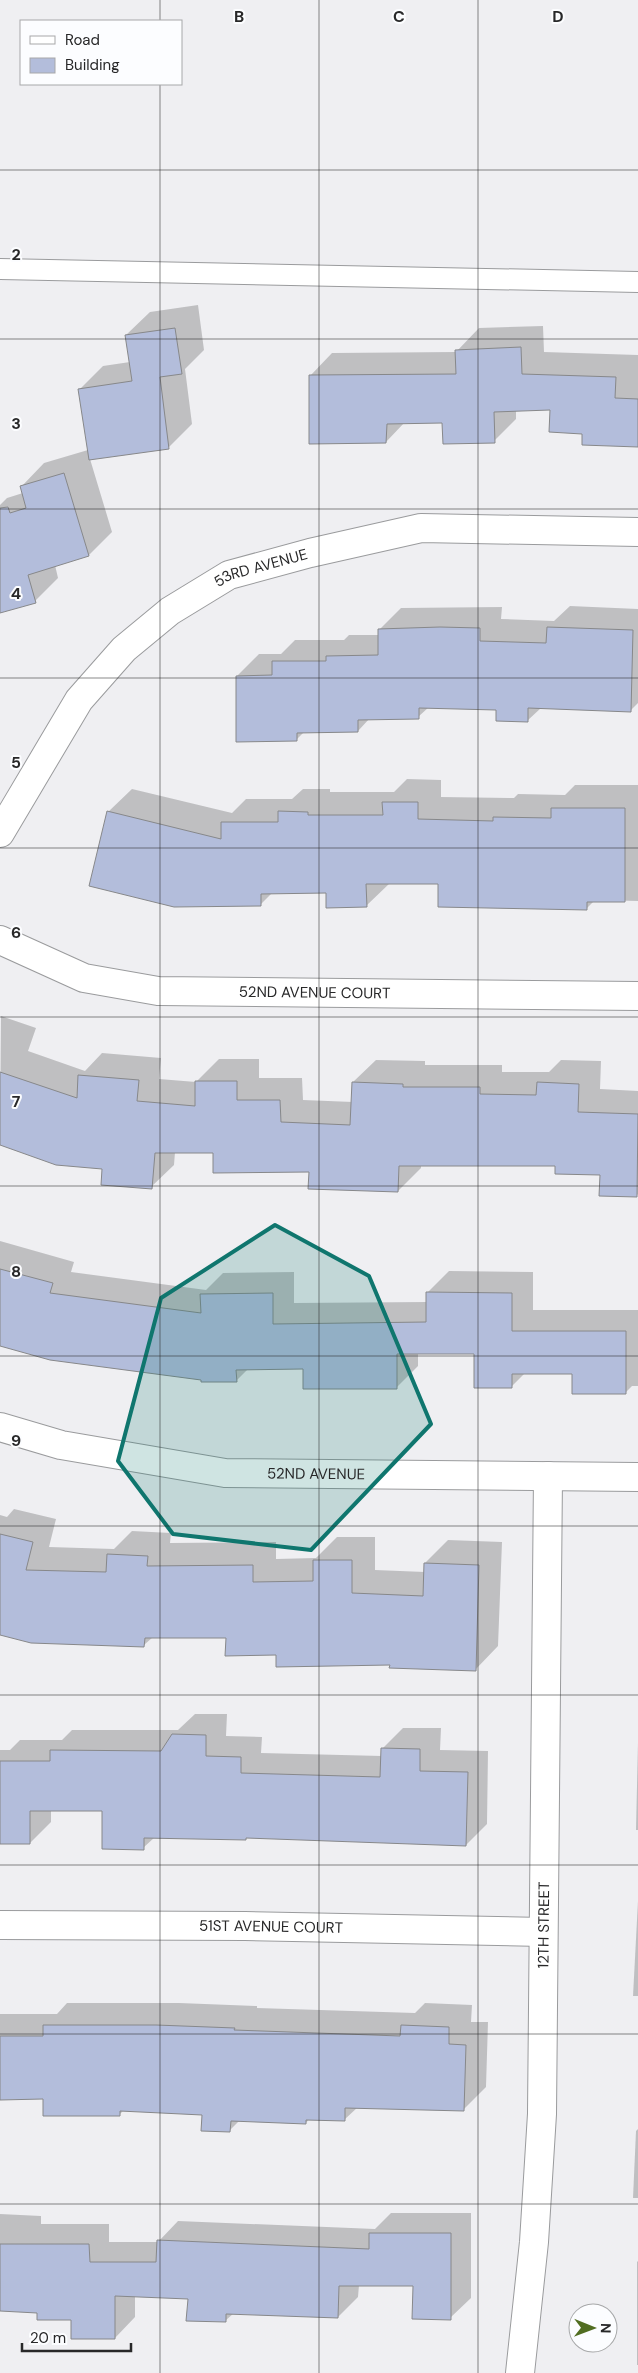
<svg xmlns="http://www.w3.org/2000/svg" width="638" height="2373" viewBox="0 0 638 2373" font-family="'DM Sans',sans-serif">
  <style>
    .shadow { fill: #0003 }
    .building { fill: #b3bddb; stroke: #87888a }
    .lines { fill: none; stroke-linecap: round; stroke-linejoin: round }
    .service-casing { stroke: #9a9b9d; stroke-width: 22 }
    .minor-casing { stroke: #9a9b9d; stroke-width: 30 }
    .service { stroke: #fff; stroke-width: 20 }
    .minor { stroke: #fff; stroke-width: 28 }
    .marked { fill: #0f766e; fill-opacity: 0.2; stroke: #0f766e; stroke-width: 4; stroke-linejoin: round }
    .grid { fill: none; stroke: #282829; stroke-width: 1; stroke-opacity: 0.55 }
    .labels { text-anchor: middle; stroke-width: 4; stroke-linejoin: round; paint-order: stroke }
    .street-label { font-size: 15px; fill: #282829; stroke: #fcfdff }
    .grid-label { font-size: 16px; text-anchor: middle; font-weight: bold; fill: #282829; stroke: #fcfdff; stroke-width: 4; stroke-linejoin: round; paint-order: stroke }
  </style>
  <rect width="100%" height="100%" fill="#efeff2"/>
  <g class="shadow">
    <path d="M 198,305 L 204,350 L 185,369 L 192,424 L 169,447 L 90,459 L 112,532 L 89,555 L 55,565 L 58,578 L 35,601 L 0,612 L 0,505 L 7,498 L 23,493 L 21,487 L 44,463 L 88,450 L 80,389 L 103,366 L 130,362 L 126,335 L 150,312 Z"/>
    <path d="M 543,326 L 544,352 L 638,355 L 638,445 L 583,432 L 552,409 L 516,410 L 516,419 L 494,441 L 443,422 L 405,422 L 386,442 L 310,376 L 332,353 L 456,352 L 479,328 Z"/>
    <path d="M 570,606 L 638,609 L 638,703 L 630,711 L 541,708 L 527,721 L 498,709 L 429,707 L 418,717 L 370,718 L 358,731 L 305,731 L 296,740 L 237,676 L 259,654 L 281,654 L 295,640 L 344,640 L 349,635 L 379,635 L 379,630 L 401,608 L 502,607 L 501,619 L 554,621 Z"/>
    <path d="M 407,779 L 441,780 L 441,797 L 514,798 L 518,794 L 565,795 L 575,785 L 638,785 L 638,901 L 595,900 L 586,909 L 439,883 L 390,883 L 366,906 L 328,892 L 273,892 L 260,905 L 108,812 L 132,789 L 232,813 L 246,799 L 292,799 L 303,789 L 330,789 L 330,792 L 394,792 Z"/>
    <path d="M 1,1016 L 36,1028 L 28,1051 L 85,1071 L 102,1053 L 161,1058 L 159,1079 L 196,1082 L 219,1059 L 259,1059 L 259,1078 L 302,1078 L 303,1100 L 353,1102 L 353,1082 L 376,1060 L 425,1061 L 425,1065 L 502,1065 L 502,1072 L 549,1072 L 561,1060 L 601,1061 L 600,1089 L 638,1091 L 638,1194 L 636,1196 L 602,1174 L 557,1164 L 421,1165 L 421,1168 L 398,1191 L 214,1151 L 175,1152 L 174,1165 L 151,1187 L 103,1167 L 0,1144 Z"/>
    <path d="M 0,1241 L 74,1262 L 71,1272 L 206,1290 L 223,1273 L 294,1272 L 294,1303 L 427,1302 L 427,1293 L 449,1271 L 533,1272 L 533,1310 L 638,1310 L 638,1386 L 632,1386 L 625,1393 L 573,1373 L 525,1373 L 511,1387 L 475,1352 L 418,1352 L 418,1366 L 397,1387 L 305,1368 L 249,1368 L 236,1381 L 203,1379 L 0,1345 Z"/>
    <path d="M 14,1509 L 56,1519 L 49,1547 L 114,1549 L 132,1531 L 171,1533 L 170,1543 L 276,1542 L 276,1559 L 316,1558 L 337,1537 L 375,1537 L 375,1570 L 425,1572 L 425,1563 L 448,1540 L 502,1542 L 498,1646 L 475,1670 L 277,1654 L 227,1636 L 153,1637 L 144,1645 L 0,1634 L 0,1515 L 7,1517 Z"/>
    <path d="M 195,1714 L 227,1714 L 226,1736 L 262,1737 L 261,1753 L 382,1756 L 382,1749 L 403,1728 L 441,1728 L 440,1750 L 488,1751 L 487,1824 L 466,1845 L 248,1837 L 246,1839 L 155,1837 L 143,1848 L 103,1810 L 51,1809 L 51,1822 L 30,1843 L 0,1843 L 0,1750 L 10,1750 L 20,1740 L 62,1740 L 72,1730 L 178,1730 Z"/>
    <path d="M 638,1742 L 638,1830 L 636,1830 Z"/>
    <path d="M 638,1901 L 638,1996 L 633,1996 Z"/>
    <path d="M 67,2003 L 179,2003 L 257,2006 L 257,2008 L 415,2013 L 425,2003 L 472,2005 L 471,2022 L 488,2022 L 486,2087 L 463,2110 L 358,2107 L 344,2120 L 309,2119 L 306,2123 L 240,2120 L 230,2130 L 204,2113 L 124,2110 L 120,2114 L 45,2098 L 0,2099 L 0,2014 L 57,2014 Z"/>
    <path d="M 638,2129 L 638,2198 L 633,2198 L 636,2131 Z"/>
    <path d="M 391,2213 L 471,2213 L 471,2298 L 450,2318 L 414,2285 L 359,2285 L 358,2297 L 338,2317 L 234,2313 L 225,2321 L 189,2298 L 135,2296 L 135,2317 L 115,2338 L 72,2319 L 38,2312 L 0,2310 L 0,2214 L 41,2216 L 41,2224 L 109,2224 L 109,2242 L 158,2242 L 178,2221 L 375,2229 Z"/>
    <path d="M 638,2261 L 638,2365 L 637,2365 L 637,2262 Z"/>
  </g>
  <g class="building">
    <path d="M 175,328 L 182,374 L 160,377 L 169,449 L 89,460 L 78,389 L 132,381 L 125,335 Z"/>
    <path d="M 521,347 L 522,374 L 616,377 L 615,398 L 638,399 L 638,447 L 582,445 L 582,434 L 549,432 L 550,410 L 494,412 L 495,443 L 443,444 L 442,423 L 387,424 L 386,443 L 309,444 L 309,375 L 456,374 L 455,350 Z"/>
    <path d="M 64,473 L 89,556 L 28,575 L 36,603 L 0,613 L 0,508 L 8,507 L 10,513 L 26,508 L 20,486 Z"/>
    <path d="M 440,627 L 480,628 L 480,641 L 546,643 L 547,627 L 633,630 L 631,712 L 528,708 L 528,722 L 496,721 L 496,710 L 419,708 L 419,719 L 358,720 L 358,732 L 297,733 L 297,741 L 236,742 L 236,676 L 272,675 L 272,661 L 326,661 L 326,656 L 378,655 L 378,629 Z"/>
    <path d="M 382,802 L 418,802 L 418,819 L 493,821 L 493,817 L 551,818 L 551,808 L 625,808 L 625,902 L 587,902 L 587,910 L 438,907 L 438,884 L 366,884 L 367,907 L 326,908 L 326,893 L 261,894 L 261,906 L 174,907 L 89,886 L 107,811 L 221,839 L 221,822 L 278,822 L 278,811 L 308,812 L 308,815 L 383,815 Z"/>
    <path d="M 0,1072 L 77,1098 L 78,1075 L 139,1080 L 137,1101 L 195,1106 L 195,1081 L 237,1081 L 237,1100 L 280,1100 L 281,1122 L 350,1125 L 352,1082 L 403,1084 L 403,1087 L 480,1087 L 480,1094 L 536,1095 L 537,1082 L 579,1084 L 578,1112 L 638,1114 L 637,1197 L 599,1196 L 600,1175 L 555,1174 L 555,1166 L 399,1166 L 398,1192 L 308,1189 L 309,1172 L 213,1173 L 213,1153 L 155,1153 L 152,1189 L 101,1185 L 102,1169 L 56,1165 L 0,1145 Z"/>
    <path d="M 0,1269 L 53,1283 L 50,1293 L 201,1313 L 200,1294 L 273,1293 L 273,1324 L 426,1322 L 426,1292 L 512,1293 L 512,1331 L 626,1331 L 626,1394 L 572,1394 L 572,1374 L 512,1374 L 512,1388 L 474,1388 L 474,1354 L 397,1354 L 397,1389 L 303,1389 L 303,1369 L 236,1370 L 237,1382 L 201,1382 L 201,1380 L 50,1360 L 0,1346 Z"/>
    <path d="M 0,1534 L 33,1542 L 26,1570 L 106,1572 L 107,1554 L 148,1556 L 147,1566 L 253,1565 L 253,1582 L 313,1581 L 313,1560 L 352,1560 L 352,1593 L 423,1596 L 424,1563 L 479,1565 L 476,1671 L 389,1668 L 390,1665 L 276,1667 L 276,1655 L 225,1656 L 226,1638 L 145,1638 L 144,1647 L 31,1643 L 0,1635 Z"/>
    <path d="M 172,1734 L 206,1735 L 206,1756 L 241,1757 L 241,1773 L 380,1777 L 381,1748 L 420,1749 L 420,1771 L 468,1772 L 466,1846 L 246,1838 L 246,1840 L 144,1838 L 144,1850 L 102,1849 L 102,1811 L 30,1811 L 30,1844 L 0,1844 L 0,1761 L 50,1761 L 50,1750 L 161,1751 Z"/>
    <path d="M 43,2025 L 156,2025 L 235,2028 L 234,2030 L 400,2036 L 401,2025 L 449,2027 L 449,2044 L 466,2045 L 464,2111 L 345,2108 L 345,2121 L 306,2120 L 306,2124 L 231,2121 L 230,2132 L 201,2131 L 202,2115 L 120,2111 L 120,2116 L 43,2116 L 43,2099 L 0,2100 L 0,2036 L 43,2036 Z"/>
    <path d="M 369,2233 L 451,2233 L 451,2320 L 412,2319 L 413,2286 L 339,2286 L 338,2318 L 226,2314 L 226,2322 L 186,2321 L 188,2299 L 115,2296 L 115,2339 L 71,2339 L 71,2320 L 37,2320 L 37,2313 L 0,2311 L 0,2244 L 89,2244 L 90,2262 L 156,2262 L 157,2240 L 369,2249 Z"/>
  </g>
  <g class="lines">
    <g class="service-casing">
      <path id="service" d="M 0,269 L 638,282"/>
    </g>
    <g class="minor-casing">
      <g id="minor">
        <path id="s1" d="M 0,833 L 79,700 L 124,649 L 170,611 L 229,575 L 310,553 L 421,528 L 638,532"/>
        <path id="s2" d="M 0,940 L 84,978 L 158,991 L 638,996"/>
        <path id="s3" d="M 0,1427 L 61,1445 L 225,1473 L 638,1477"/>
        <path id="s4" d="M 0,1925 L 245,1926 L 543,1932"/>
        <path id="s5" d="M 520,2373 L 534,2242 L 542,2114 L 548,1476"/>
      </g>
    </g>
    <use href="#service" class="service"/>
    <use href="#minor" class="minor"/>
  </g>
  <path class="marked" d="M 275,1225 L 369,1276 L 431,1424 L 311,1550 L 173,1534 L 118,1461 L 161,1298 Z"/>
  <path class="grid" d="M 160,0 L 160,21M 319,0 L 319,2373M 478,0 L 478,2373M 160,84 L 160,2373M 0,170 L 638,170M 0,339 L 638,339M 0,509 L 638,509M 0,678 L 638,678M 0,848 L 638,848M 0,1017 L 638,1017M 0,1186 L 638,1186M 0,1356 L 638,1356M 0,1526 L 638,1526M 0,1695 L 638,1695M 0,1865 L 638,1865M 0,2034 L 638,2034M 0,2204 L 638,2204"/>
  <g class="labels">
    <g class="street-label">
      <text dy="5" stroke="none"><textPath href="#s1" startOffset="384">53RD AVENUE</textPath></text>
      <text dy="5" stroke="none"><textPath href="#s2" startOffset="324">52ND AVENUE COURT</textPath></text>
      <text dy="5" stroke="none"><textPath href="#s3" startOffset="321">52ND AVENUE</textPath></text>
      <text dy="5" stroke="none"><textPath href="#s5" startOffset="449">12TH STREET</textPath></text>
      <text dy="5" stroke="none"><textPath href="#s4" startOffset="271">51ST AVENUE COURT</textPath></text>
    </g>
  </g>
  <g class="grid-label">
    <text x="239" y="22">B</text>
    <text x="399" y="22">C</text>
    <text x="558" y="22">D</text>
    <text x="16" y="260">2</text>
    <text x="16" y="429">3</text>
    <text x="16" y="599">4</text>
    <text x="16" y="768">5</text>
    <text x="16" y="938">6</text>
    <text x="16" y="1107">7</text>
    <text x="16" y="1277">8</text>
    <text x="16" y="1446">9</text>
  </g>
  <rect x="20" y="20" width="162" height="65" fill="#fcfdff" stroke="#a7a8a9"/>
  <rect x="30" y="36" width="25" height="8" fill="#ffffff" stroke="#a7a8a9"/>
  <text x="65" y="45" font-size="15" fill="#282829">Road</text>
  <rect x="30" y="58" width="25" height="15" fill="#b3bddb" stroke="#a7a8a9"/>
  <text x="65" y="70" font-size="15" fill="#282829">Building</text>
  <g transform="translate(593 2328) rotate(91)"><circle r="24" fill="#fcfdff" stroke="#a7a8a9"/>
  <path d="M0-4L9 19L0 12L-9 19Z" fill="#516d21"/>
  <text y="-8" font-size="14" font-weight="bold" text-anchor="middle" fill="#282829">N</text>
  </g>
  <path d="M22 2343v8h109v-8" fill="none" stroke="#282829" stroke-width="2.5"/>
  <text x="30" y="2343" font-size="15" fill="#282829" stroke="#fcfdff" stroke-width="4" paint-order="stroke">20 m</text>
</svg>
